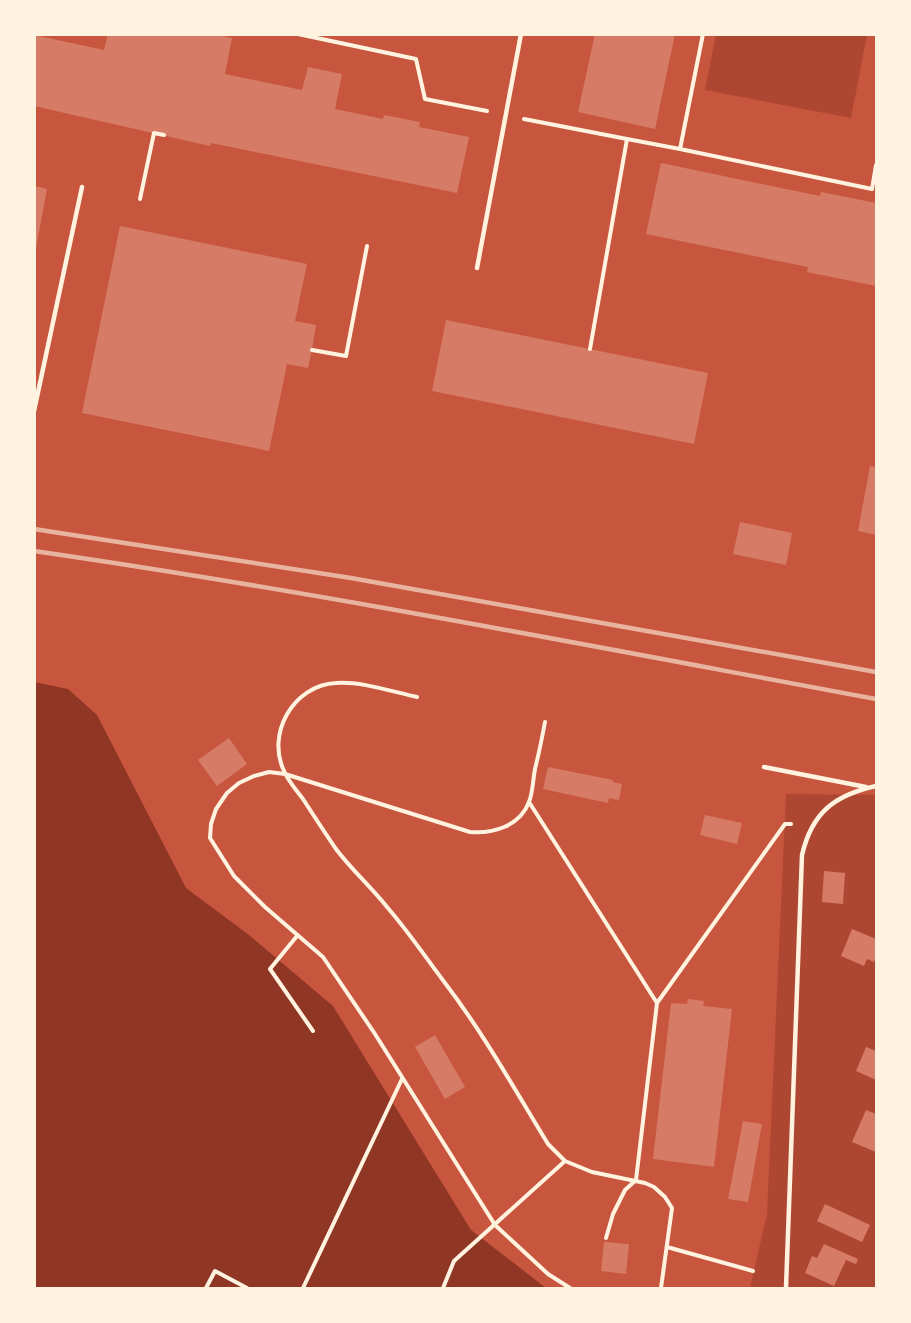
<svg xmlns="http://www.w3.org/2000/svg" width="911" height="1323" viewBox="0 0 911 1323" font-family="Ubuntu,sans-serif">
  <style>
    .green { fill: #ae4732 }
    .water { fill: #8f3625 }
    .building { fill: #d67c66 }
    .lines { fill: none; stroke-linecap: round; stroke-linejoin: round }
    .path { stroke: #fff3e0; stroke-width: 4 }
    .service { stroke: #fff3e0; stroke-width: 4.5 }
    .rail { stroke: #e9b49f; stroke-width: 4.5 }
  </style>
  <rect width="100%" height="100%" fill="#c8553d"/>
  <g class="green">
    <path d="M 716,35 L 867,35 L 851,118 L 705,90 Z"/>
    <path d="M 786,794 L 876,795 L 876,1288 L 750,1288 L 767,1214 Z"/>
  </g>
  <path class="water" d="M 34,682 L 68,689 L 97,715 L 186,888 L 249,935 L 333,1006 L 471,1230 L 546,1288 L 35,1288 Z"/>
  <g class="building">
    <path d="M 108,34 L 214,34 L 232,38 L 225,74 L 302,90 L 308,67 L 342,74 L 335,109 L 383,119 L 384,115 L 420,122 L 419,127 L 469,137 L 457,193 L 211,143 L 210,146 L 34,106 L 34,35 L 104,50 Z"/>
    <path d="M 595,34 L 675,34 L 655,129 L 578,112 Z"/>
    <path d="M 661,163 L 820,196 L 821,192 L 876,203 L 876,286 L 807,272 L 808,267 L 646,234 Z"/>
    <path d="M 34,186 L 47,189 L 36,248 L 34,248 Z"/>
    <path d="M 120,226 L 307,264 L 295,321 L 316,325 L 312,350 L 308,368 L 287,364 L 269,451 L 82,413 Z"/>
    <path d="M 446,320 L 708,373 L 694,444 L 432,391 Z"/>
    <path d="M 870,466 L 876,467 L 876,535 L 858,531 Z"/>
    <path d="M 740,522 L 792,533 L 786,565 L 733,554 Z"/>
    <path d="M 229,738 L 247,764 L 217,786 L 198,760 Z"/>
    <path d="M 548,767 L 613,780 L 613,782 L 622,784 L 619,800 L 609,798 L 608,803 L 543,789 Z"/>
    <path d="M 705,815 L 742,823 L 737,844 L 700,835 Z"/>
    <path d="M 824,871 L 845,873 L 843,904 L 822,902 Z"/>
    <path d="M 852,929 L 876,939 L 876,957 L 874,962 L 867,959 L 864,966 L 841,956 Z"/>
    <path d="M 688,999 L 704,1001 L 703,1006 L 732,1009 L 714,1167 L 653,1159 L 671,1003 L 687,1004 Z"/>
    <path d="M 435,1035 L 465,1087 L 445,1099 L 415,1047 Z"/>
    <path d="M 866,1047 L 876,1051 L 876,1080 L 856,1071 Z"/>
    <path d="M 866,1110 L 876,1114 L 876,1152 L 852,1142 Z"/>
    <path d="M 743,1121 L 762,1124 L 748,1202 L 728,1199 Z"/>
    <path d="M 825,1204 L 870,1225 L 862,1242 L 817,1221 Z"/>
    <path d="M 604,1242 L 629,1244 L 626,1274 L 601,1271 Z"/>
    <path d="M 824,1244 L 858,1259 L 856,1264 L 846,1260 L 834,1286 L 805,1273 L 812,1256 L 817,1258 Z"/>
  </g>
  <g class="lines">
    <g class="path">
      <path d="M 298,34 L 416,59 L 425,99 L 487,111"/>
      <path d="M 524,119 L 627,139 L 590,349"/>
      <path d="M 627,139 L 680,149 L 703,34"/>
      <path d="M 680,149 L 872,189 L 876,165"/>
      <path d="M 140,199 L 154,133 L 164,135"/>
      <path d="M 312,350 L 346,356 L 367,246"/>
      <path d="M 417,697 C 393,692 361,681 336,683 C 293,685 265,735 285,773 C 289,782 297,791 303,799 C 314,816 325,833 336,849 C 351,869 371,887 387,907 C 408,931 426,958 445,983 C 484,1034 515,1090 548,1144 L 565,1161 L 592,1172 L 645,1183 L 654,1187 L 665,1197 L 672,1208 L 661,1288"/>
      <path d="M 545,722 C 542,738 539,753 535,769 C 533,779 533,792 529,802 C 520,826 493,834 470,832 L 285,774 L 269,772 L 254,776 L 239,783 L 227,793 L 216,809 L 211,824 L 210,838 L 234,876 L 265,907 L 323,957 L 375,1034 L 495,1225 L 548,1274 L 570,1288"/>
      <path d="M 529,802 L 657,1003"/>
      <path d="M 297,936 L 270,969 L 313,1031"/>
      <path d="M 606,1238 L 613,1214 L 625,1190 L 636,1180 L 657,1003 L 785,824 L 791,824"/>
      <path d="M 667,1247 L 753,1271"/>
      <path d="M 206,1288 L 215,1271 L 247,1288"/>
      <path d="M 303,1288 L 402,1079"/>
      <path d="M 443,1288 L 454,1261 L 565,1161"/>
    </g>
    <g class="service">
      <path d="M 477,268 L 521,34"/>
      <path d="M 34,411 L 82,187"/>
      <path d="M 764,767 L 866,787"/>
      <path d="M 786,1288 L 802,855 C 812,812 835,795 876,786"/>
    </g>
    <g class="rail">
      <path d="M 34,529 L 351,578 L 876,672"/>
      <path d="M 34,551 C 317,592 596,647 876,699"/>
    </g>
  </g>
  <rect width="911" height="1323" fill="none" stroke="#fff3e0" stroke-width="72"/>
</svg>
